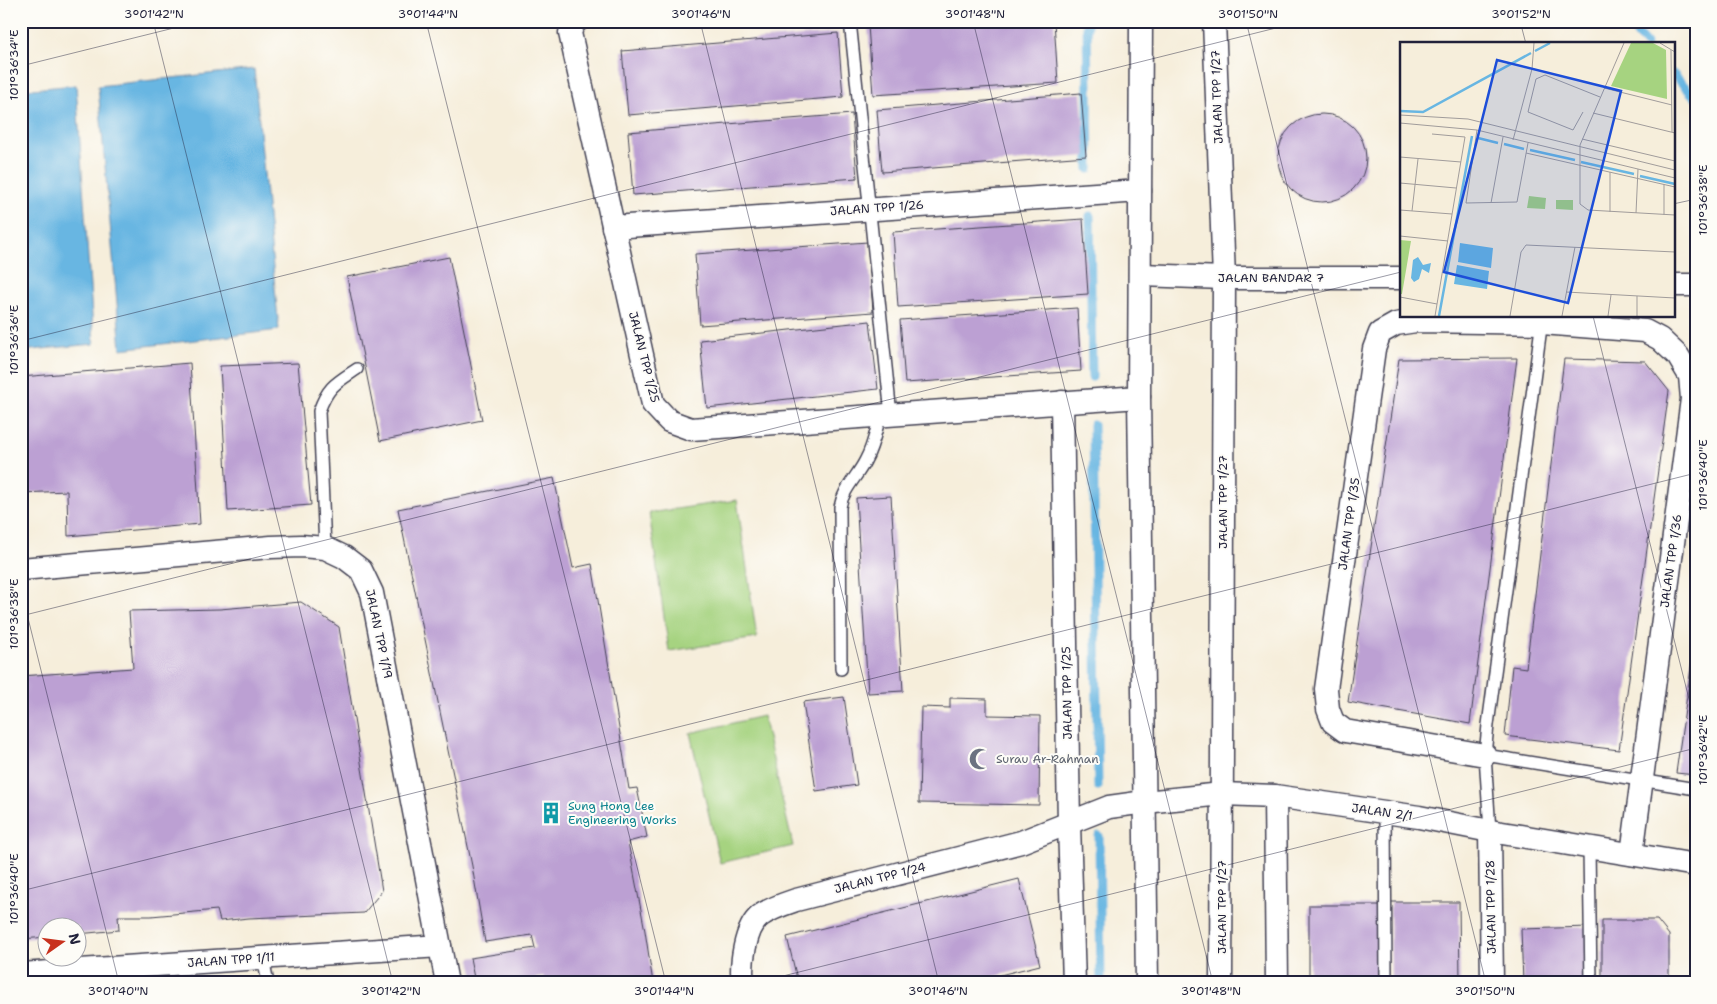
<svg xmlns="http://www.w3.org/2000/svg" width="1717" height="1004" viewBox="0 0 1717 1004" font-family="'Shantell Sans',sans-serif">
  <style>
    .green { fill: #a6d380; stroke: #647a5e }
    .water { fill: #68b6e2; stroke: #456c8e }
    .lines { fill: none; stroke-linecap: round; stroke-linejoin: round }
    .stream { stroke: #68b6e2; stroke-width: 9 }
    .building { fill: #bca0d3 }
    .lane-casing { stroke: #424153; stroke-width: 14 }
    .street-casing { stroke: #424153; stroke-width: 25 }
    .lane { stroke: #fff; stroke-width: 11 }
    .street { stroke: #fff; stroke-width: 22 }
    .ticks { fill: none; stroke: #22223b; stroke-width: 1; stroke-opacity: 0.45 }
    .labels { text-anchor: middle; stroke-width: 4; stroke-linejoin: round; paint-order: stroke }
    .street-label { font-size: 12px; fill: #22223b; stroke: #fdfcf7 }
    .worship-label { font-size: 12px; fill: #5b616d; stroke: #fdfcf7; text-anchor: start }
    .culture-label { font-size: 12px; fill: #0d838f; stroke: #fdfcf7; text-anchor: start }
    .inset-river { fill: none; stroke: #68b6e2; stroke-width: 2.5 }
    .inset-road { fill: none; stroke: #a19c9b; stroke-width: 1 }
    .view { fill: #1d4ed8; fill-opacity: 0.15; stroke: #1d4ed8; stroke-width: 2.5 }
    .inset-edge { fill: none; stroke: #22223b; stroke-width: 2.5 }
    .neatline { fill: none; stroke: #22223b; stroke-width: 2 }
    .ticks-label { font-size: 12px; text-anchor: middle; fill: #22223b }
  </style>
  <rect width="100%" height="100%" fill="#fdfcf7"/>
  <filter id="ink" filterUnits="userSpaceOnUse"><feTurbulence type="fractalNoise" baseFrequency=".02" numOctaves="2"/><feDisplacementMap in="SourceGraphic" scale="10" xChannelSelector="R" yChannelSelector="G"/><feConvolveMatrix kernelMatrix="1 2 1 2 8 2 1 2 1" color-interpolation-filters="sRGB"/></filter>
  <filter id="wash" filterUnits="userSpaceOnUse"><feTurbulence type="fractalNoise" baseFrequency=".0096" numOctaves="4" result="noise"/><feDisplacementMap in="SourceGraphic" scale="20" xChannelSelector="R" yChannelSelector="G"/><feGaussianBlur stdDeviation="1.12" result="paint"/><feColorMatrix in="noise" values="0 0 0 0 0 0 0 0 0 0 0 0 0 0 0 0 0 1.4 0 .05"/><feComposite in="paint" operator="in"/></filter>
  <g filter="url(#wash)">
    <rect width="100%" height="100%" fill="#f6eedb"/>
    <g class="green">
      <path d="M 737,500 L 757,638 L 669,651 L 649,513 Z"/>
      <path d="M 763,716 L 793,846 L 720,863 L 690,733 Z"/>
    </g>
    <g class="water">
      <path d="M 254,69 L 279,330 L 121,349 L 98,86 Z"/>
      <path d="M 76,85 L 94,344 L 21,351 L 21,90 Z"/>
    </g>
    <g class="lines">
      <g class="stream">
        <path d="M 1087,21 L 1089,169"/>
        <path d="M 1625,21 L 1646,44"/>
        <path d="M 1673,74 L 1696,98"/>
        <path d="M 1090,216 L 1092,377"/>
        <path d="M 1093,425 L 1098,786"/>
        <path d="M 1099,836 L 1101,983"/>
      </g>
    </g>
    <g id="blocks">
      <g class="building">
        <path d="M 930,21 L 1054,21 L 1058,83 L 873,95 L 868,25 Z"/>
        <path d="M 838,33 L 843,97 L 628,115 L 622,51 Z"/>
        <path d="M 1081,93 L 1086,156 L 882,172 L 877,110 Z"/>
        <path d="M 852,114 L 857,178 L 633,195 L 628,132 Z"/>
        <circle cx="1322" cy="158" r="44"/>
        <path d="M 1083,219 L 1088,294 L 898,307 L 893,232 Z"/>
        <path d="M 868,242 L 873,312 L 700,325 L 695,254 Z"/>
        <path d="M 449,257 L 482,420 L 380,441 L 347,277 Z"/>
        <path d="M 1077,308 L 1081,371 L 905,383 L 900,320 Z"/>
        <path d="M 870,321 L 878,389 L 707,408 L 700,340 Z"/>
        <path d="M 1517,358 L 1470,724 L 1348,702 L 1399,359 Z"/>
        <path d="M 1564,359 L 1645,361 L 1669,391 L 1619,750 L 1505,736 L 1512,666 L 1526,668 Z"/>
        <path d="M 190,363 L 200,524 L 68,536 L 67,491 L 21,493 L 21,377 Z"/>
        <path d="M 298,363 L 311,505 L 228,511 L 220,366 Z"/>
        <path d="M 554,478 L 573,568 L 592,564 L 629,789 L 637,788 L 647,837 L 628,842 L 645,931 L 653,983 L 545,983 L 544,977 L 499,983 L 475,983 L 470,958 L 535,948 L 532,935 L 485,942 L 472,866 L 398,509 Z"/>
        <path d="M 891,496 L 903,691 L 868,693 L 856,498 Z"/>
        <path d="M 301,602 L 339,627 L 382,891 L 364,913 L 249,918 L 220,921 L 217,910 L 151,916 L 118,916 L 119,930 L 78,934 L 78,926 L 48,926 L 48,937 L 21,939 L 21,676 L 133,668 L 129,611 L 220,609 Z"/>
        <path d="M 1695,639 L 1696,639 L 1696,775 L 1676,773 Z"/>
        <path d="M 844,697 L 857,785 L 816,791 L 803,702 Z"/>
        <path d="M 950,698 L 987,699 L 987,715 L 1040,716 L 1039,805 L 919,803 L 921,707 L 950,708 Z"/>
        <path d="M 1019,879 L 1040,965 L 968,983 L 798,983 L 787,937 Z"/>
        <path d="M 1390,902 L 1459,902 L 1460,983 L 1391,983 Z"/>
        <path d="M 1309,905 L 1380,905 L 1381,983 L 1309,983 Z"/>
        <path d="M 1602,920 L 1657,920 L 1669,935 L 1669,983 L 1602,983 Z"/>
        <path d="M 1590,927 L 1592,983 L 1523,983 L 1521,929 Z"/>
      </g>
    </g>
  </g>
  <g filter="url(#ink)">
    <use href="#blocks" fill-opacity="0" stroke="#424153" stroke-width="1"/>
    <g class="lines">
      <g class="lane-casing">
        <g id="lane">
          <path d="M 850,21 L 891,415"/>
          <path d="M 325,548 L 319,411 C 328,386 336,383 357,369"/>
          <path d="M 841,669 L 840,507 C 843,489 857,477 865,461 C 873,447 876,431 880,416"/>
          <path d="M 1485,755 L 1696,789"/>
          <path d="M 1385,812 L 1386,983"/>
          <path d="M 1490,831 L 1485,755 L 1488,725 L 1542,320"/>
          <path d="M 1589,848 L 1591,983"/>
          <path d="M 263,958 L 268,983"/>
        </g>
      </g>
      <g class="street-casing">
        <g id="street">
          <path d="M 577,21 L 573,24 L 570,33 L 653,404 L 669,421 L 691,429 L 1139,397"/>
          <path d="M 1141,21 L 1139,397 L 1147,983"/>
          <path d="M 1214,21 L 1224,278 L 1221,983"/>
          <path d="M 613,227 L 1140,191"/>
          <path d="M 1141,275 L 1224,278 L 1401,278"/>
          <path d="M 1673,285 L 1696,285"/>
          <path d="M 1062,402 L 1069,824 L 1074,983"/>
          <path d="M 21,569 L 271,547 L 301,546 L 325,548 L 344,557 L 361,570 L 372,593 L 447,983"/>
          <path d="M 1485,755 L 1345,731 L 1333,722 L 1328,709 L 1326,689 L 1374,349 L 1380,333 L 1396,324 L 1416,321 L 1542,323 L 1645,331 L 1660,339 L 1678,356 L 1690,376 L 1692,399 L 1632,854"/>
          <path d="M 1275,796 L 1277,983"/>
          <path d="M 1490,831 L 1492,983"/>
          <path d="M 21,974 L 440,946"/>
          <path d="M 743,983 C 740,965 745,928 760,916 C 771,908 784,904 796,900 L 1021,842 L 1109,807 L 1145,802 L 1222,794 L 1275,796 L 1419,817 L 1490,831 L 1696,865"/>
        </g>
      </g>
      <use href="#lane" class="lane"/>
      <use href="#street" class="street"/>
    </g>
  </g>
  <path class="ticks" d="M 153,21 L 393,983M 426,21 L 666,983M 700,21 L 939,983M 973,21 L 1213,983M 1246,21 L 1486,983M 1520,21 L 1526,44M 21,66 L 202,21M 1673,204 L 1696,199M 1593,316 L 1696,727M 21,341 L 1304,21M 21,590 L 119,983M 21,616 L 1401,272M 21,891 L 1696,473M 755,983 L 1696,748"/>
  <defs>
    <g id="mosque-bare" transform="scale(1.725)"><path d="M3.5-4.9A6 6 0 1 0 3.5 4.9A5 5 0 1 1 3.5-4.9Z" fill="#6b7280" stroke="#fdfcf7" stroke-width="2.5" paint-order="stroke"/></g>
    <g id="building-bare" transform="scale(1.725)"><path d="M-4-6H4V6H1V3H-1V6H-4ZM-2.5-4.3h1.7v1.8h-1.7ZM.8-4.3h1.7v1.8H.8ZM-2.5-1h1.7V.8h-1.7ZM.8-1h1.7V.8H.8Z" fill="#0f9aa8" stroke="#fdfcf7" stroke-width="2.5" paint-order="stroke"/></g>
  </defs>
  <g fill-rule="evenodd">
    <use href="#mosque-bare" x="980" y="759"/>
    <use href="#building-bare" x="551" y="813"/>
  </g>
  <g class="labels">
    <g class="street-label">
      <text transform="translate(1217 97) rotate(-92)" y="4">JALAN TPP 1/27</text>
      <text transform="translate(877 208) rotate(-4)" y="4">JALAN TPP 1/26</text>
      <text x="1271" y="282">JALAN BANDAR 7</text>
      <text transform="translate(644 357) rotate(76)" y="4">JALAN TPP 1/25</text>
      <text transform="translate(1223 502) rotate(-90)" y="4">JALAN TPP 1/27</text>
      <text transform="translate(1349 524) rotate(-82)" y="4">JALAN TPP 1/35</text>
      <text transform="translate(1671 561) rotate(-82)" y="4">JALAN TPP 1/36</text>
      <text transform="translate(379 634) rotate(78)" y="4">JALAN TPP 1/19</text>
      <text transform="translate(1067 693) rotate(-91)" y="4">JALAN TPP 1/25</text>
      <text transform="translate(1382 812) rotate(8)" y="4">JALAN 2/1</text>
      <text transform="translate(880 878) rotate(-14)" y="4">JALAN TPP 1/24</text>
      <text transform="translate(1222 907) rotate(-90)" y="4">JALAN TPP 1/27</text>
      <text transform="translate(1491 907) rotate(-91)" y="4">JALAN TPP 1/28</text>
      <text transform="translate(231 960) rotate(-4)" y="4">JALAN TPP 1/11</text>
    </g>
    <g class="worship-label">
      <text x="996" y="763">Surau Ar-Rahman</text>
    </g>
    <g class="culture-label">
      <text x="568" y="810">Sung Hong Lee<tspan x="568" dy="14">Engineering Works</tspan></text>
    </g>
  </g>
  <g transform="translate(1400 42)">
    <rect width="275" height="275" fill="#f6eedb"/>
    <path d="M 231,1 L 253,1 L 266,8 L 267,57 L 211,44 ZM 129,154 L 146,156 L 145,167 L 127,166 ZM 156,158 L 173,158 L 173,168 L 156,167 ZM 0,198 L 11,199 L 2,252 L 0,252 Z" fill="#a6d380"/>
    <path d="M 60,201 L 93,206 L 91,226 L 58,220 ZM 18,215 L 23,223 L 31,221 L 29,231 L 22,227 L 19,237 L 14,240 L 11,236 L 13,218 ZM 57,223 L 89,229 L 87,247 L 54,242 Z" fill="#68b6e2"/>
    <path class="inset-river" d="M 135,9 L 150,1M 0,69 L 23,70 L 131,11M 78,96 L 98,101M 104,102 L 124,107M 130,108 L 175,118M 181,120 L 234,132M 240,134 L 275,142M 39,274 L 72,94"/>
    <path class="inset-road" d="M 224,1 L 180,103 L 180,162 L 188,168 L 275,173M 260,1 L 275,10M 271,8 L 272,90M 204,46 L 272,63M 183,70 L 173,88 L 128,70 L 136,37 L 145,33 L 200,55M 193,71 L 275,91M 0,73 L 68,77 L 275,128M 0,81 L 77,88 L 275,136M 77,88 L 66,161 L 117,160 L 128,101M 32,92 L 65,95 L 35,274M 182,97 L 275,119M 113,98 L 132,27 L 134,1M 126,111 L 275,145M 0,115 L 61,120M 210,130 L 210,170M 0,141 L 56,146M 91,161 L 103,95M 0,168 L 52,172M 12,169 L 18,117M 236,171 L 238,127M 264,173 L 264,142M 0,194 L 48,199M 166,250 L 275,256M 237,254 L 237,274M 0,255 L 37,262M 110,274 L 121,210 L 126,203 L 275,210M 162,274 L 175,205M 208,274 L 211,253"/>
    <path class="view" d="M 97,18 L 221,49 L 168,261 L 44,230 Z"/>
    <rect width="275" height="275" class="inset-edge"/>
  </g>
  <rect width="1717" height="1004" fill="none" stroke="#fdfcf7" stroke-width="55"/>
  <g transform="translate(62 942) rotate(76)"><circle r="24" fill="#fdfcf7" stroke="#a5a5ac"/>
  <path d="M0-4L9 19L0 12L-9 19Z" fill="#c8321e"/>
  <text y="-8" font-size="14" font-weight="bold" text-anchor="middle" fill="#22223b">N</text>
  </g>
  <rect x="28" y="28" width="1662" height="948" class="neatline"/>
  <g class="ticks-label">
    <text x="154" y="18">3°01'42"N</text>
    <text x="428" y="18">3°01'44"N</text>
    <text x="701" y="18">3°01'46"N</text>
    <text x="975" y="18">3°01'48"N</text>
    <text x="1248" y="18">3°01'50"N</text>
    <text x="1521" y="18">3°01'52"N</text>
    <text transform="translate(14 65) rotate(-90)" y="4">101°36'34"E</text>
    <text transform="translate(1703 200) rotate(-90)" y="4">101°36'38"E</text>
    <text transform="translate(14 340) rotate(-90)" y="4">101°36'36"E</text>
    <text transform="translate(1703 475) rotate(-90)" y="4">101°36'40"E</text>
    <text transform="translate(14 614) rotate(-90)" y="4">101°36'38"E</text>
    <text transform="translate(1703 750) rotate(-90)" y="4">101°36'42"E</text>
    <text transform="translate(14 889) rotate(-90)" y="4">101°36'40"E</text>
    <text x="118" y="995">3°01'40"N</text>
    <text x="391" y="995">3°01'42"N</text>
    <text x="664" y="995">3°01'44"N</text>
    <text x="938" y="995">3°01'46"N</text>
    <text x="1211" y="995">3°01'48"N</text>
    <text x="1485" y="995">3°01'50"N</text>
  </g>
</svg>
